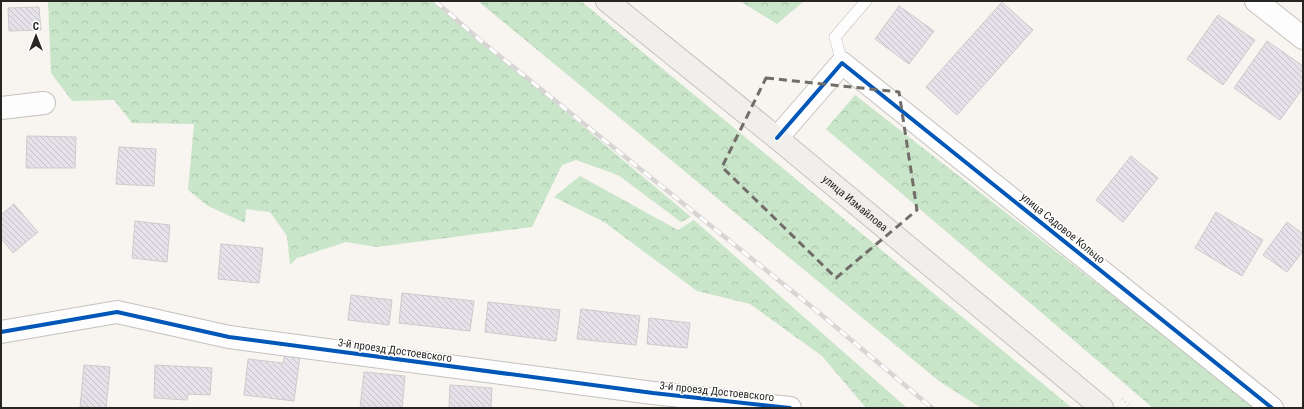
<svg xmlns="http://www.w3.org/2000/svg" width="1304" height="409" viewBox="0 0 1304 409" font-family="'Roboto Condensed',sans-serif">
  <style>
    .forest { fill: url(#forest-crowns) }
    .building { fill: url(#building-back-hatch); stroke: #cdcbcb }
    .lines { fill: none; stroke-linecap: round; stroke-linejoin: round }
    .lane-casing { stroke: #c5c2be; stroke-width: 12 }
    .street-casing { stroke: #c5c2be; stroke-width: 24 }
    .secondary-casing { stroke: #c5c2be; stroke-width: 24 }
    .path { stroke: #d5d5d3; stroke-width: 2.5; stroke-dasharray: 1 3; stroke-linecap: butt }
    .lane { stroke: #fefdfd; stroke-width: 11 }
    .street { stroke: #fefdfd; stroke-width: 22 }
    .secondary { stroke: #f1efeb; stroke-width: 22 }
    .rail-casing { stroke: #d8d6d5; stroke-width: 4.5 }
    .rail { stroke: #fff; stroke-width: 3; stroke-dasharray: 9; stroke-linecap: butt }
    .cycleway-casing { stroke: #fff; stroke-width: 6 }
    .cycleway { stroke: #0057b8; stroke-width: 4 }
    .marked { fill: none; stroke: #716e6a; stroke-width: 3; stroke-dasharray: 8 5; stroke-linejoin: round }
    .labels { text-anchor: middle; stroke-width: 3; stroke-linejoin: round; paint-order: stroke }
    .street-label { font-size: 11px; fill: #282622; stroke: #fff }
  </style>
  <defs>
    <pattern id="forest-crowns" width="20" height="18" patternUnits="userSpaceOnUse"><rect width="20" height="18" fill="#cae6ca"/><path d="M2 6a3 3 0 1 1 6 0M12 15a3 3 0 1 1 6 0" fill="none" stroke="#aec5ad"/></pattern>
    <pattern id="building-back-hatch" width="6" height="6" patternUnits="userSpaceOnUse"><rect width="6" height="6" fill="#e5e2ea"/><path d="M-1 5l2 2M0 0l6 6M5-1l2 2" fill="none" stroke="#c4c2c8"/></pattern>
  </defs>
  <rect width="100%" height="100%" fill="#f8f4f0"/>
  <g class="forest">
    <path d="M 48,1 L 433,1 L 691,217 L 681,222 L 618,175 L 576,160 L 562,165 L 532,227 L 377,247 L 346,242 L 297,258 L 290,265 L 287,236 L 270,212 L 246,209 L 245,223 L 208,206 L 188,190 L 194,124 L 132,123 L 114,100 L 72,101 L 51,73 Z"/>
    <path d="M 478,1 L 581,1 L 1072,408 L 981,408 L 939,381 Z"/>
    <path d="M 740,1 L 804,1 L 777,24 Z"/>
    <path d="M 855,95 L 1257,408 L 1153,408 L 826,129 Z"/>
    <path d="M 580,176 L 678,230 L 694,220 L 907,408 L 866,408 L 822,356 L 750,304 L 697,291 L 604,222 L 554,197 Z"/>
  </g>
  <g class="building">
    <path d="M 1002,2 L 1033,30 L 957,115 L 926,87 Z"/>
    <path d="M 899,6 L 934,31 L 909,64 L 875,39 Z"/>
    <path d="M 39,7 L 41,30 L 9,31 L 8,8 Z"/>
    <path d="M 1218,15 L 1255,40 L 1223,85 L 1187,59 Z"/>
    <path d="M 1267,41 L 1303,66 L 1303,88 L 1280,120 L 1234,88 Z"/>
    <path d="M 27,136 L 76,137 L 75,168 L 26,168 Z"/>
    <path d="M 119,147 L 156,149 L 154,186 L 116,184 Z"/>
    <path d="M 1131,156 L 1158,178 L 1123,222 L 1096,200 Z"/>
    <path d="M 14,204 L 38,232 L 13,253 L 1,238 L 1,215 Z"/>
    <path d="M 1216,212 L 1263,240 L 1242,276 L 1195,248 Z"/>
    <path d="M 135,221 L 170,225 L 167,262 L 132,258 Z"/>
    <path d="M 1287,222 L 1303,234 L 1303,251 L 1287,272 L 1263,255 Z"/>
    <path d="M 221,244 L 263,248 L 259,283 L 218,279 Z"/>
    <path d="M 402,293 L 474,301 L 470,331 L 399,323 Z"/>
    <path d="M 351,295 L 392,300 L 389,325 L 348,320 Z"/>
    <path d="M 488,302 L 560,310 L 556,341 L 485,332 Z"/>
    <path d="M 581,309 L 640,316 L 636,345 L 577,339 Z"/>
    <path d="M 649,318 L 690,323 L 687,348 L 647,344 Z"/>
    <path d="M 285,354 L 300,356 L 294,401 L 244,395 L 248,359 L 283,363 Z"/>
    <path d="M 84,365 L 110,367 L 106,408 L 80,407 Z"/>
    <path d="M 155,365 L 212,368 L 210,395 L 188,394 L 187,400 L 154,398 Z"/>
    <path d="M 364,372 L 405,376 L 402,408 L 360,408 Z"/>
    <path d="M 450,385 L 492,388 L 491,408 L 449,408 Z"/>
  </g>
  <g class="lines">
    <g class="lane-casing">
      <path id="lane" d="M 842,63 L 835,37 L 866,1"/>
    </g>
    <g class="street-casing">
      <g id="street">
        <path d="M 1256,1 L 1303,38"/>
        <path d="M 1,108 L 44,103"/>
        <path d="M 777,138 L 842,63 L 1272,408"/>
        <path d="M 1,332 L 117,312 L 229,337 L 653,393 L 790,408"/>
      </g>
    </g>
    <g class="secondary-casing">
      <g id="secondary">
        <path id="s1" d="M 607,1 L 777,138 L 1102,408"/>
      </g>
    </g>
    <path class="path" d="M 1122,399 L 1132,408"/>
    <use href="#lane" class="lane"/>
    <use href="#street" class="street"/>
    <use href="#secondary" class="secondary"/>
    <g class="rail-casing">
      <path id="rail" d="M 435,1 L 481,41 L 818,312 L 932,408"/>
    </g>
    <use href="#rail" class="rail"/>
    <g class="cycleway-casing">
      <g id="cycleway">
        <path d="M 777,138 L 842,63 L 1272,408"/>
        <path d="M 1,332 L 117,312 L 229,337 L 653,393 L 790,408"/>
      </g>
    </g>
    <use href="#cycleway" class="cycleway"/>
  </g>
  <path class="marked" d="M 766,78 L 899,92 L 917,210 L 836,278 L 722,167 Z"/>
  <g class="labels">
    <g class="street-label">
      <text dy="4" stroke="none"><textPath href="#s1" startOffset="320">улица Измайлова</textPath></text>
      <text transform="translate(1063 228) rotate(39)" y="4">улица Садовое Кольцо</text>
      <text transform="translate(395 350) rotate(8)" y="4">3-й проезд Достоевского</text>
      <text transform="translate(717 391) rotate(6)" y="4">3-й проезд Достоевского</text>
    </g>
  </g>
  <rect width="1304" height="409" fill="none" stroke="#282622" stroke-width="4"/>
  <g transform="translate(36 36)" stroke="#ffffff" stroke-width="3" paint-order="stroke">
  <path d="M0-3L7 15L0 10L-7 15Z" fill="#282622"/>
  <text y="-6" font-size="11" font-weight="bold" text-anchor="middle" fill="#282622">С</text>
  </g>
</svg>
